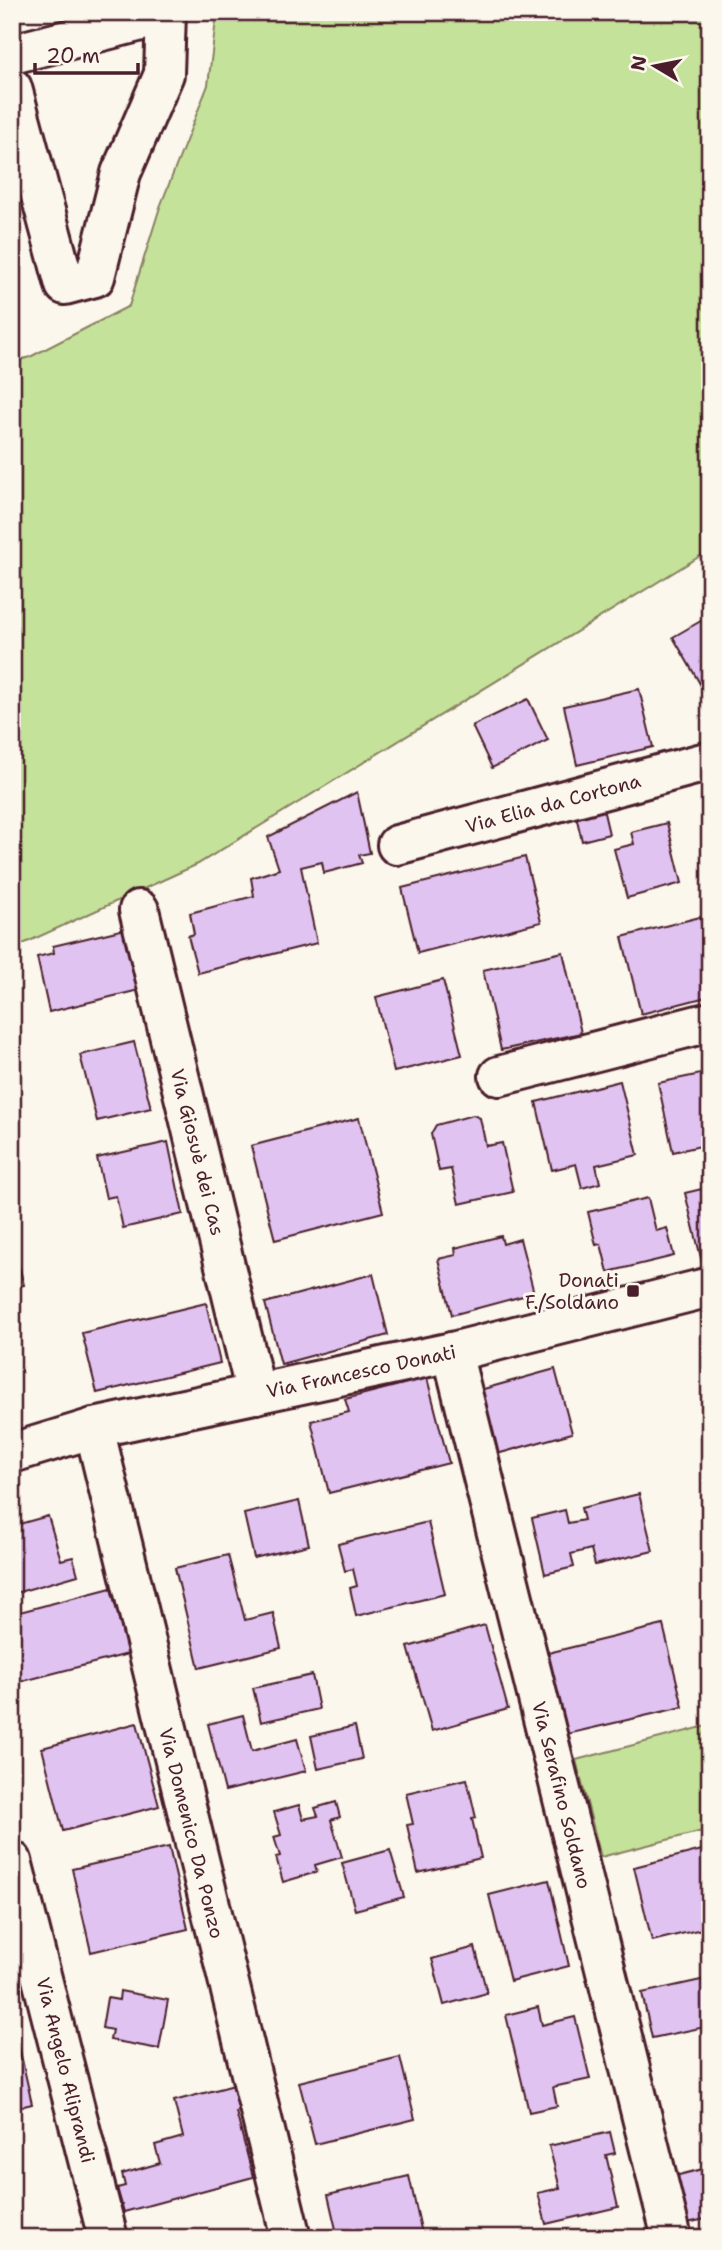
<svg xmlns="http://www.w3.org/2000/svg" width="722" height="2250" viewBox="0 0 722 2250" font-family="'Shantell Sans',sans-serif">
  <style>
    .green { fill: #c5e29a; stroke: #888062; stroke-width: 2 }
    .building { fill: #e0c3f1; stroke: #4a1f2b; stroke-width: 2 }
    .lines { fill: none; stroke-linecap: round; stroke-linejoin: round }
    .minor-casing { stroke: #4a1f2b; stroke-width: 44 }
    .minor { stroke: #fbf7ec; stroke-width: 38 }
    .poi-dot { fill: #4a1f2b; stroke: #fbf7ec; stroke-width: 2.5 }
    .labels { text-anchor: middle; stroke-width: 6; stroke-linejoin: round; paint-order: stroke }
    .street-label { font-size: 19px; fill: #4a1f2b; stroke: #fbf7ec }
    .poi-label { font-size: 19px; fill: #4a1f2b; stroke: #fbf7ec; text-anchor: end }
  </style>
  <rect width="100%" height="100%" fill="#fbf7ec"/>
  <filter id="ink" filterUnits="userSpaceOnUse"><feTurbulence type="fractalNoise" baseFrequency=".0143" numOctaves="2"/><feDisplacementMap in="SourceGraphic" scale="14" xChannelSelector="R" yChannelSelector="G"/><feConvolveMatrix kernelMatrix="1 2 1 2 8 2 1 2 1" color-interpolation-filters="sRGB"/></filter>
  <g filter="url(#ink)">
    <g class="green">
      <path d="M 217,12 L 710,12 L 710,550 L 198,864 L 12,949 L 12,362 L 30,357 L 129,306 L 160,207 L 208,85 Z"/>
      <path d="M 710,1725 L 710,1829 L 601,1857 L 576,1760 Z"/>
    </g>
    <g class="building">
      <path d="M 706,618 L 710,625 L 710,701 L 673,637 Z"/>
      <path d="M 639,689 L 653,747 L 577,765 L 564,706 Z"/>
      <path d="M 528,699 L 548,740 L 492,768 L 472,726 Z"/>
      <path d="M 357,792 L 370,853 L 359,855 L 362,863 L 324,873 L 322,862 L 301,867 L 317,943 L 198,973 L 188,936 L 194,934 L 190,913 L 254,896 L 251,878 L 279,869 L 268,837 Z"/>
      <path d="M 601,800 L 609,834 L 582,841 L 574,807 Z"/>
      <path d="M 667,823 L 682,883 L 627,898 L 614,849 L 634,844 L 631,832 Z"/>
      <path d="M 525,857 L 541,922 L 418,953 L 402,888 Z"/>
      <path d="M 700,917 L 710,957 L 710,996 L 641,1014 L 622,937 Z"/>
      <path d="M 125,929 L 139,990 L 49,1012 L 37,957 L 54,953 L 53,946 Z"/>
      <path d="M 563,952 L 581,1033 L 501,1050 L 483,970 Z"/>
      <path d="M 443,980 L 462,1055 L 394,1072 L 376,997 Z"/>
      <path d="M 134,1042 L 151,1108 L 97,1121 L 80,1055 Z"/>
      <path d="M 710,1072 L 710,1144 L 673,1152 L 658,1083 Z"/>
      <path d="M 620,1081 L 638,1155 L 596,1165 L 600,1183 L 582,1188 L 576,1164 L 552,1170 L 536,1102 Z"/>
      <path d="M 473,1115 L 480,1118 L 486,1146 L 502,1143 L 513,1192 L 459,1204 L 451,1169 L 439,1171 L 431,1134 L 436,1125 Z"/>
      <path d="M 359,1118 L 383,1212 L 275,1240 L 251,1146 Z"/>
      <path d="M 168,1142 L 183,1214 L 123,1228 L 116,1196 L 106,1198 L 97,1158 Z"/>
      <path d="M 710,1187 L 710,1264 L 703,1266 L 685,1193 Z"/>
      <path d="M 648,1198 L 656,1231 L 667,1228 L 674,1256 L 608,1272 L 601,1244 L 596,1245 L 588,1212 Z"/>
      <path d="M 501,1236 L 503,1244 L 520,1239 L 534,1293 L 452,1315 L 438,1259 L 456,1255 L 455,1248 Z"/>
      <path d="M 12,1239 L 24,1285 L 12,1288 Z"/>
      <path d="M 373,1274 L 388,1335 L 281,1364 L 265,1303 Z"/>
      <path d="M 206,1303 L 220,1363 L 97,1393 L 82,1333 Z"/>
      <path d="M 555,1369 L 572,1433 L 497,1454 L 480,1390 Z"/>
      <path d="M 427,1378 L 449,1463 L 329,1493 L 311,1421 L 349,1412 L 345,1399 Z"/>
      <path d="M 639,1494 L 653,1551 L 595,1565 L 591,1549 L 571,1554 L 574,1567 L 545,1574 L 532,1518 L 565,1510 L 568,1523 L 584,1520 L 581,1508 Z"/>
      <path d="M 299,1501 L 309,1545 L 254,1558 L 244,1514 Z"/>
      <path d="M 48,1516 L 61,1560 L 73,1557 L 78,1575 L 12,1594 L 12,1526 Z"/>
      <path d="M 428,1522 L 445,1594 L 356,1616 L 350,1588 L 357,1586 L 353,1569 L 345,1571 L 338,1544 Z"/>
      <path d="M 228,1555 L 245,1620 L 273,1613 L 281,1648 L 199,1668 L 175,1568 Z"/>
      <path d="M 111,1588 L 128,1654 L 12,1684 L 12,1614 Z"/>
      <path d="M 485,1625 L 508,1709 L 432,1731 L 408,1647 Z"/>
      <path d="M 663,1625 L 683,1707 L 567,1734 L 548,1653 Z"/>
      <path d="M 312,1675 L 319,1709 L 261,1722 L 253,1688 Z"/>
      <path d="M 243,1715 L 252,1751 L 297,1739 L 306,1771 L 225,1791 L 208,1724 Z"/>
      <path d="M 137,1723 L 159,1806 L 63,1831 L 42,1748 Z"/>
      <path d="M 355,1726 L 362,1759 L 318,1769 L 311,1736 Z"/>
      <path d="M 467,1779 L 476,1818 L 472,1819 L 481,1858 L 418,1873 L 407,1825 L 413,1824 L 406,1793 Z"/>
      <path d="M 336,1802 L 340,1817 L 331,1820 L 342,1857 L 315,1865 L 317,1872 L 283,1882 L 276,1857 L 280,1856 L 274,1837 L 281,1835 L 274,1812 L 299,1805 L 303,1819 L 318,1816 L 315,1808 Z"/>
      <path d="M 169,1847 L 188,1929 L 91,1952 L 72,1869 Z"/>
      <path d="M 710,1848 L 710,1927 L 652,1941 L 634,1867 Z"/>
      <path d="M 390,1850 L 404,1897 L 355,1910 L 342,1863 Z"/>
      <path d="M 549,1880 L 569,1966 L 510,1981 L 489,1895 Z"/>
      <path d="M 475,1947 L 487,1993 L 444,2005 L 432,1959 Z"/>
      <path d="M 13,1968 L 20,1998 L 12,2000 L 12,1968 Z"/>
      <path d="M 710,1978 L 710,2026 L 652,2038 L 642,1993 Z"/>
      <path d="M 120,1991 L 168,2000 L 159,2049 L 110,2040 L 112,2030 L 102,2028 L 107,1998 L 119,2000 Z"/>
      <path d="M 538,2007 L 542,2025 L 575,2017 L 590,2079 L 553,2087 L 557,2106 L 529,2112 L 506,2015 Z"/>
      <path d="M 12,2015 L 32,2104 L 12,2109 Z"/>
      <path d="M 400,2057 L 415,2119 L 315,2144 L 299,2082 Z"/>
      <path d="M 234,2085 L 241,2111 L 236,2112 L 253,2177 L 124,2212 L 117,2188 L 125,2186 L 122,2174 L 160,2163 L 155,2145 L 183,2137 L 174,2101 Z"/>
      <path d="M 610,2132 L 615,2153 L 606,2155 L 618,2207 L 546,2224 L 538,2193 L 560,2188 L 549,2146 Z"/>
      <path d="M 710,2167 L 710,2218 L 687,2223 L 675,2176 Z"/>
      <path d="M 409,2176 L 423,2238 L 338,2238 L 328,2195 Z"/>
    </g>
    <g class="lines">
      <g class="minor-casing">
        <g id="minor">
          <path d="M 12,54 L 165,15"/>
          <path d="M 12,88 L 65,285 L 95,277 L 121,173 L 164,74 L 166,12"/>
          <path d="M 397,845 L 710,761"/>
          <path d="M 139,910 L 256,1394"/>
          <path d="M 499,1076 L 710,1022"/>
          <path d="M 452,1352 L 672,2238"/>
          <path d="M 94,1428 L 291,2238"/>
          <path d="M 12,1453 L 94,1428 L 452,1352 L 710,1287"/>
          <path d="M 12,1861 L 108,2238"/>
        </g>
      </g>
      <use href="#minor" class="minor"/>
    </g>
  </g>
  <rect class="poi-dot" x="626" y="1284" width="14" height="14" rx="3.5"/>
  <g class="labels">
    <g class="street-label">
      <text transform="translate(553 803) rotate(-15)" y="7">Via Elia da Cortona</text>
      <text transform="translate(198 1152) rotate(76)" y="7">Via Giosuè dei Cas</text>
      <text transform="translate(361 1371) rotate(-12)" y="7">Via Francesco Donati</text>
      <text transform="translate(562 1795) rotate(76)" y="7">Via Serafino Soldano</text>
      <text transform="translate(192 1833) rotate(76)" y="7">Via Domenico Da Ponzo</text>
      <text transform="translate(66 2070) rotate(76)" y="7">Via Angelo Aliprandi</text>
    </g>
    <g class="poi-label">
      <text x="619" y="1287">Donati<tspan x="619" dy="22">F./Soldano</tspan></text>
    </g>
  </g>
  <rect width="722" height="2250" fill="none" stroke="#fbf7ec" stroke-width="42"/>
  <rect x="21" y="21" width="680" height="2208" fill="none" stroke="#4a1f2b" stroke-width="2.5" filter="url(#ink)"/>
  <g transform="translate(655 66) rotate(280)" stroke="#fbf7ec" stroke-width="5" paint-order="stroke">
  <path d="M0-5L12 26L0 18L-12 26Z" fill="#4a1f2b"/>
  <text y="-10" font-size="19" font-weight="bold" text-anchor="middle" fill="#4a1f2b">N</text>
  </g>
  <path d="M35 63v10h103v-10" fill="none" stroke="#4a1f2b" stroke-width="3.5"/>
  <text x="46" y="63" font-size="21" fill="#4a1f2b" stroke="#fbf7ec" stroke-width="5" paint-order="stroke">20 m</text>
</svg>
